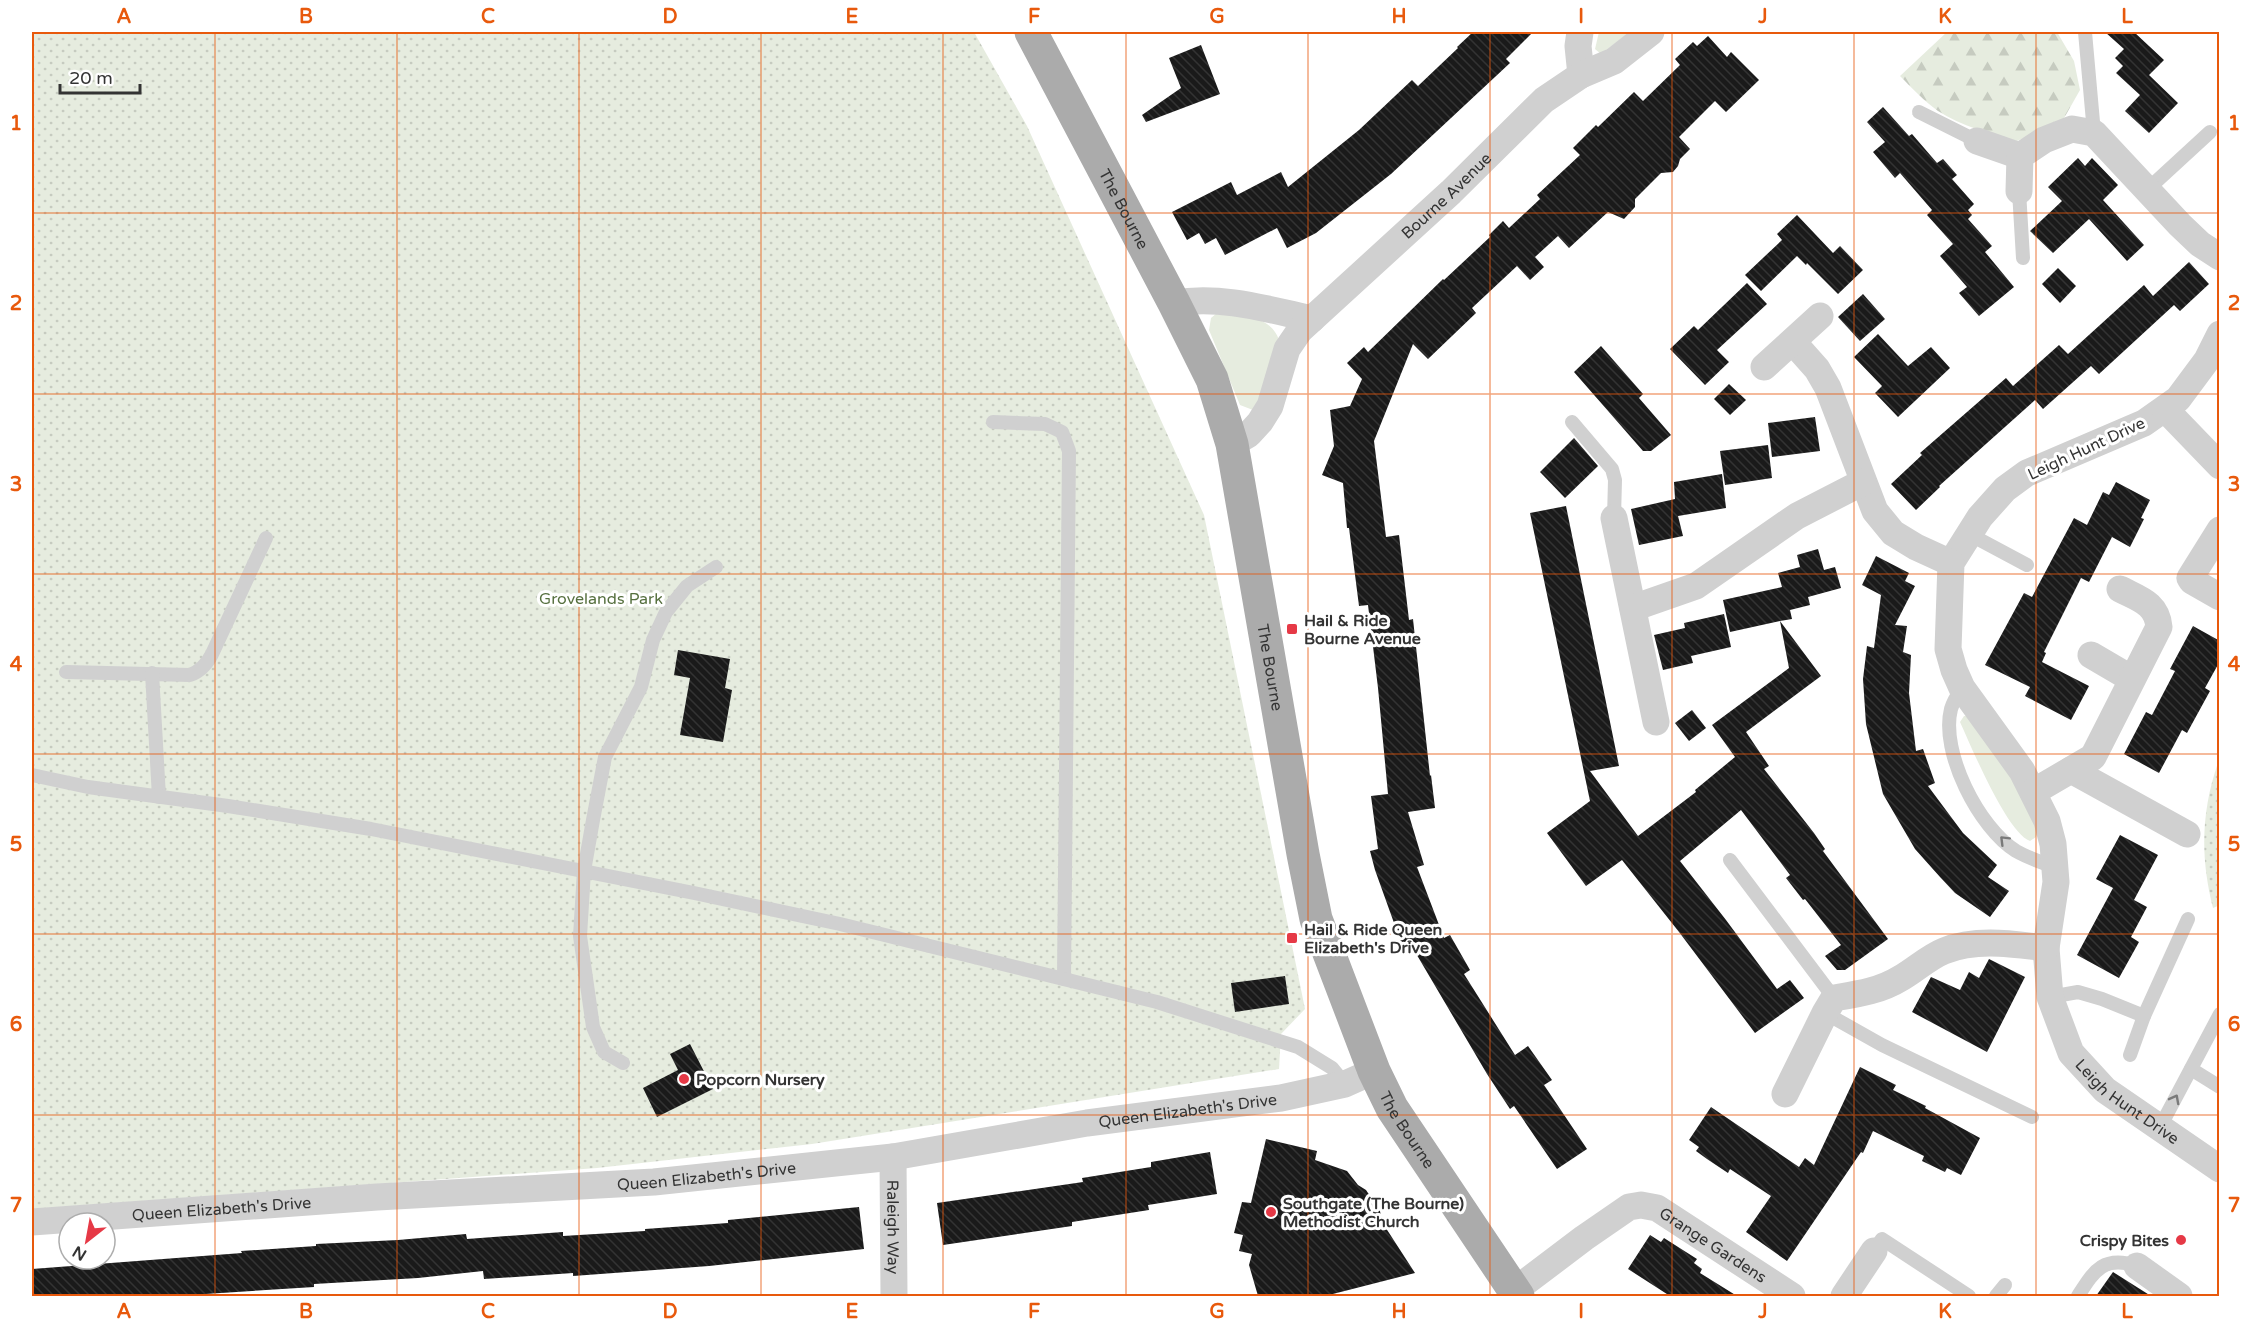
<svg xmlns="http://www.w3.org/2000/svg" width="2251" height="1328" viewBox="0 0 2251 1328" font-family="'Varela Round',sans-serif">
  <style>
    .green { fill: #e6ecdf }
    .forest { fill: url(#forest-firs) }
    .park { fill: url(#park-dots) }
    .building { fill: url(#building-back-hatch) }
    .lines { fill: none; stroke-linecap: round; stroke-linejoin: round }
    .service { stroke: #d0d0d0; stroke-width: 14 }
    .minor { stroke: #d0d0d0; stroke-width: 27 }
    .primary { stroke: #ababab; stroke-width: 33 }
    .oneway { stroke: #7a7a7a }
    .grid { fill: none; stroke: #e8590c; stroke-width: 1.5; stroke-opacity: 0.55 }
    .poi-dot { fill: #e63946; stroke: #fff; stroke-width: 2 }
    .labels { text-anchor: middle; stroke-width: 6; stroke-linejoin: round; paint-order: stroke }
    .street-label { font-size: 16px; fill: #333; stroke: #fff }
    .park-label { font-size: 16px; fill: #56703f; stroke: #fff }
    .poi-label { font-size: 16px; font-weight: bold; fill: #333; stroke: #fff; text-anchor: start }
    .neatline { fill: none; stroke: #e8590c; stroke-width: 2 }
    .grid-label { font-size: 20px; text-anchor: middle; font-weight: bold; fill: #e8590c }
  </style>
  <defs>
    <pattern id="forest-firs" width="22" height="20" patternUnits="userSpaceOnUse" patternTransform="scale(1.5)"><rect width="22" height="20" fill="#e6ecdf"/><path d="M5 1l3.5 6h-7zM16 11l3.5 6h-7z" fill="#c6cbc0"/></pattern>
    <pattern id="park-dots" width="8" height="8" patternUnits="userSpaceOnUse" patternTransform="scale(1.5)"><rect width="8" height="8" fill="#e6ecdf"/><path d="M2 2h.1M6 6h.1" fill="none" stroke="#c6cbc0" stroke-width="1.8" stroke-linecap="round"/></pattern>
    <pattern id="building-back-hatch" width="6" height="6" patternUnits="userSpaceOnUse" patternTransform="scale(1.5)"><rect width="6" height="6" fill="#1a1a1a"/><path d="M-1 5l2 2M0 0l6 6M5-1l2 2" fill="none" stroke="#333"/></pattern>
  </defs>
  <rect width="100%" height="100%" fill="#fff"/>
  <g class="green">
    <path d="M 1599,32 L 1630,32 L 1601,54 L 1595,49 Z"/>
    <path d="M 1217,313 C 1240,316 1270,314 1279,340 L 1266,396 L 1253,410 L 1240,405 L 1209,330 L 1211,318 Z"/>
    <path d="M 1964,716 L 1970,716 L 2025,797 L 2039,828 L 2036,837 L 2030,841 C 2007,833 1971,746 1960,722 Z"/>
  </g>
  <path class="forest" d="M 1947,32 L 2057,32 L 2074,61 L 2080,90 L 2063,120 L 2017,141 C 1991,134 1961,126 1938,111 C 1924,101 1912,88 1900,76 Z"/>
  <g class="park">
    <path d="M 32,32 L 974,32 L 1027,126 L 1204,515 L 1305,1009 L 1281,1034 L 1279,1069 L 812,1144 L 597,1168 L 32,1209 Z"/>
    <path d="M 2219,760 L 2220,905 L 2213,908 C 2200,857 2201,810 2219,760 Z"/>
  </g>
  <g class="building">
    <path d="M 1473,32 L 1533,32 L 1506,59 L 1510,63 L 1391,174 L 1316,233 L 1287,248 L 1277,228 L 1225,255 L 1216,238 L 1205,244 L 1199,233 L 1187,240 L 1172,212 L 1231,182 L 1237,195 L 1281,172 L 1288,187 L 1359,130 L 1412,80 L 1418,86 L 1458,48 L 1457,47 Z"/>
    <path d="M 2105,32 L 2134,32 L 2164,60 L 2149,75 L 2178,103 L 2149,133 L 2125,111 L 2140,95 L 2116,73 L 2123,66 L 2115,58 L 2124,49 Z"/>
    <path d="M 1708,36 L 1727,57 L 1731,52 L 1759,80 L 1726,112 L 1715,101 L 1679,137 L 1690,149 L 1680,159 L 1678,166 L 1673,172 L 1661,173 L 1635,199 L 1635,207 L 1624,219 L 1608,212 L 1569,248 L 1558,236 L 1535,257 L 1544,267 L 1530,280 L 1517,266 L 1472,308 L 1476,313 L 1428,359 L 1413,344 L 1374,441 L 1386,537 L 1399,535 L 1409,620 L 1413,619 L 1430,776 L 1431,775 L 1435,808 L 1408,812 L 1424,865 L 1417,867 L 1444,938 L 1450,935 L 1470,970 L 1464,974 L 1515,1055 L 1528,1046 L 1552,1080 L 1544,1085 L 1587,1149 L 1557,1169 L 1514,1106 L 1510,1109 L 1487,1074 L 1411,945 L 1403,948 L 1375,870 L 1370,851 L 1378,849 L 1371,796 L 1388,794 L 1378,688 L 1368,605 L 1359,606 L 1349,528 L 1347,528 L 1343,483 L 1322,475 L 1334,446 L 1330,410 L 1350,406 L 1362,379 L 1347,363 L 1364,347 L 1368,352 L 1443,279 L 1444,280 L 1490,237 L 1489,235 L 1503,221 L 1509,228 L 1540,199 L 1537,195 L 1580,155 L 1573,148 L 1596,125 L 1598,127 L 1634,92 L 1643,101 L 1680,65 L 1675,59 L 1693,42 L 1697,46 Z"/>
    <path d="M 1201,45 L 1220,94 L 1146,122 L 1142,115 L 1181,88 L 1169,58 Z"/>
    <path d="M 1883,107 L 1909,136 L 1912,134 L 1937,163 L 1943,159 L 1957,175 L 1952,179 L 1974,204 L 1968,210 L 1972,215 L 1968,219 L 1992,246 L 1985,252 L 2014,287 L 1979,316 L 1959,293 L 1967,287 L 1940,256 L 1953,244 L 1927,215 L 1932,210 L 1900,173 L 1895,178 L 1873,152 L 1885,142 L 1867,122 Z"/>
    <path d="M 2078,158 L 2085,166 L 2092,158 L 2118,185 L 2103,200 L 2144,245 L 2127,261 L 2089,219 L 2053,253 L 2030,231 L 2062,201 L 2048,187 Z"/>
    <path d="M 1797,215 L 1833,253 L 1840,246 L 1863,270 L 1838,294 L 1807,263 L 1806,265 L 1797,256 L 1761,291 L 1745,275 L 1782,240 L 1777,234 Z"/>
    <path d="M 2189,262 L 2209,284 L 2180,311 L 2174,305 L 2099,374 L 2091,366 L 2043,409 L 2035,400 L 1939,486 L 1940,487 L 1916,510 L 1891,484 L 1922,455 L 1920,453 L 2006,378 L 2013,386 L 2059,345 L 2068,354 L 2144,285 L 2153,296 Z"/>
    <path d="M 2058,268 L 2076,286 L 2060,303 L 2042,284 Z"/>
    <path d="M 1747,283 L 1767,304 L 1717,350 L 1729,362 L 1705,385 L 1670,349 L 1694,326 L 1698,330 Z"/>
    <path d="M 1863,294 L 1885,319 L 1860,341 L 1838,317 Z"/>
    <path d="M 1878,334 L 1908,366 L 1931,347 L 1950,368 L 1898,417 L 1875,393 L 1882,386 L 1854,357 Z"/>
    <path d="M 1601,346 L 1643,394 L 1639,398 L 1671,435 L 1651,451 L 1643,451 L 1574,372 Z"/>
    <path d="M 1729,384 L 1746,400 L 1730,415 L 1714,399 Z"/>
    <path d="M 1815,417 L 1820,451 L 1772,457 L 1768,423 Z"/>
    <path d="M 1574,438 L 1598,466 L 1565,498 L 1540,472 Z"/>
    <path d="M 1768,445 L 1772,478 L 1725,485 L 1720,451 Z"/>
    <path d="M 1722,474 L 1726,508 L 1678,516 L 1683,536 L 1639,545 L 1631,509 L 1675,499 L 1674,482 Z"/>
    <path d="M 2116,482 L 2150,500 L 2141,518 L 2144,519 L 2130,547 L 2112,537 L 2089,582 L 2081,578 L 2044,652 L 2046,653 L 2042,662 L 2089,686 L 2071,720 L 2025,696 L 2030,687 L 1985,665 L 2024,593 L 2032,597 L 2074,518 L 2087,525 L 2103,492 L 2109,495 Z"/>
    <path d="M 1566,506 L 1619,766 L 1590,771 L 1638,836 L 1696,792 L 1695,790 L 1735,757 L 1712,725 L 1789,668 L 1780,621 L 1730,632 L 1723,600 L 1782,587 L 1778,573 L 1800,567 L 1797,555 L 1818,549 L 1824,570 L 1835,567 L 1841,588 L 1808,597 L 1810,605 L 1790,610 L 1792,619 L 1780,621 L 1821,676 L 1746,732 L 1769,766 L 1764,769 L 1814,833 L 1825,849 L 1823,851 L 1888,939 L 1845,970 L 1837,970 L 1825,956 L 1841,945 L 1805,899 L 1803,900 L 1786,878 L 1790,875 L 1741,810 L 1680,861 L 1726,920 L 1777,989 L 1790,980 L 1804,998 L 1755,1033 L 1679,932 L 1622,860 L 1586,886 L 1547,833 L 1590,801 L 1530,513 Z"/>
    <path d="M 1876,556 L 1909,573 L 1905,581 L 1915,586 L 1895,625 L 1907,626 L 1903,652 L 1911,655 L 1909,693 L 1916,751 L 1923,749 L 1935,783 L 1928,786 L 1963,833 L 1997,865 L 1988,877 L 2009,891 L 1990,917 L 1955,893 L 1940,877 L 1915,849 L 1883,794 L 1866,724 L 1863,679 L 1867,646 L 1874,648 L 1881,595 L 1862,585 Z"/>
    <path d="M 1724,614 L 1731,647 L 1691,656 L 1693,663 L 1663,670 L 1654,635 L 1685,628 L 1684,623 Z"/>
    <path d="M 2193,626 L 2220,641 L 2220,661 L 2205,688 L 2210,691 L 2187,733 L 2182,730 L 2159,773 L 2124,754 L 2146,712 L 2152,715 L 2164,692 L 2175,671 L 2170,669 Z"/>
    <path d="M 678,650 L 730,659 L 725,688 L 732,690 L 723,742 L 680,735 L 690,678 L 674,675 Z"/>
    <path d="M 1692,710 L 1706,728 L 1689,741 L 1675,723 Z"/>
    <path d="M 2120,835 L 2158,855 L 2134,900 L 2147,907 L 2131,937 L 2139,942 L 2119,978 L 2077,955 L 2113,888 L 2096,879 Z"/>
    <path d="M 1989,959 L 2025,977 L 1987,1052 L 1912,1012 L 1931,977 L 1960,990 L 1969,972 L 1979,978 Z"/>
    <path d="M 1285,976 L 1289,1004 L 1235,1012 L 1231,983 Z"/>
    <path d="M 690,1044 L 713,1089 L 657,1117 L 643,1088 L 678,1070 L 670,1054 Z"/>
    <path d="M 1860,1067 L 1896,1085 L 1893,1090 L 1926,1106 L 1925,1108 L 1980,1138 L 1961,1175 L 1947,1168 L 1945,1172 L 1922,1161 L 1924,1156 L 1873,1131 L 1863,1153 L 1861,1152 L 1787,1261 L 1746,1232 L 1771,1196 L 1730,1169 L 1728,1173 L 1707,1159 L 1696,1151 L 1699,1147 L 1689,1140 L 1711,1107 L 1799,1167 L 1805,1158 L 1814,1165 Z"/>
    <path d="M 1266,1139 L 1317,1151 L 1315,1160 L 1347,1171 L 1358,1185 L 1366,1190 L 1370,1196 L 1369,1201 L 1380,1211 L 1382,1222 L 1415,1273 L 1325,1296 L 1258,1296 L 1249,1265 L 1252,1254 L 1239,1251 L 1243,1235 L 1234,1233 L 1242,1202 L 1251,1203 Z"/>
    <path d="M 1210,1152 L 1217,1194 L 1148,1205 L 1149,1210 L 1072,1222 L 1072,1226 L 943,1245 L 937,1203 L 1083,1182 L 1082,1178 L 1151,1167 L 1151,1162 Z"/>
    <path d="M 859,1207 L 864,1249 L 709,1266 L 573,1276 L 573,1273 L 484,1279 L 483,1271 L 418,1278 L 314,1284 L 314,1287 L 174,1296 L 32,1296 L 32,1269 L 242,1253 L 241,1251 L 316,1246 L 316,1244 L 398,1240 L 466,1234 L 467,1239 L 563,1232 L 563,1236 L 645,1231 L 645,1229 L 728,1223 L 728,1220 Z"/>
    <path d="M 1650,1235 L 1661,1242 L 1664,1238 L 1697,1259 L 1694,1263 L 1702,1269 L 1700,1273 L 1737,1296 L 1670,1296 L 1628,1269 Z"/>
    <path d="M 2113,1272 L 2151,1296 L 2096,1296 Z"/>
  </g>
  <g class="lines">
    <g class="service">
      <path d="M 2085,32 L 2094,133"/>
      <path d="M 1919,112 L 1977,141"/>
      <path d="M 2148,189 L 2210,132"/>
      <path d="M 2019,191 L 2023,258"/>
      <path d="M 993,422 L 1045,424 L 1062,432 L 1069,451 L 1064,979"/>
      <path d="M 1572,422 L 1612,469 L 1615,480 L 1614,518"/>
      <path d="M 1969,534 L 2027,565"/>
      <path d="M 66,672 L 190,675 C 201,671 207,664 212,654 L 266,538"/>
      <path d="M 152,673 L 159,797"/>
      <path d="M 1962,688 C 1958,694 1953,702 1951,709 C 1940,752 1979,828 2016,851 C 2028,858 2041,862 2054,867"/>
      <path d="M 32,775 L 88,787 L 228,806 L 371,829 L 694,893 L 840,924 L 1157,1002 L 1298,1047 L 1332,1068 L 1345,1084"/>
      <path d="M 1730,860 L 1834,998"/>
      <path d="M 2050,997 L 2078,992 L 2102,999 L 2144,1016 L 2188,919"/>
      <path d="M 1825,1013 L 1882,1045 L 2032,1117"/>
      <path d="M 2130,1055 L 2144,1016"/>
      <path d="M 623,1063 L 604,1052 L 593,1027 L 580,936 L 584,871 L 593,820 L 605,757 L 641,687 L 653,640 L 666,612 L 687,586 L 716,567"/>
      <path d="M 2191,1069 L 2220,1087"/>
      <path d="M 2159,1129 L 2220,1014"/>
      <path d="M 1874,1251 L 1882,1239 L 1969,1296"/>
      <path d="M 1996,1296 L 2005,1285"/>
      <path d="M 2078,1296 C 2094,1271 2103,1255 2137,1266"/>
    </g>
    <g class="minor">
      <path d="M 1580,32 L 1578,46 L 1581,75"/>
      <path d="M 1977,141 L 2020,156"/>
      <path d="M 2019,191 L 2020,156 L 2044,140 L 2072,129 L 2094,133 L 2180,225 L 2200,244 L 2220,257"/>
      <path d="M 1174,303 C 1221,295 1267,309 1312,319"/>
      <path id="s1" d="M 2220,334 L 2207,360 L 2178,399 L 2144,423 L 2027,473 L 2005,489 L 1980,517 L 1951,563 L 1948,649 L 1954,670 L 1962,688 L 2022,771 L 2047,821 L 2053,844 L 2056,882 L 2046,948 L 2050,997 L 2071,1053 L 2105,1090 L 2220,1169"/>
      <path d="M 1793,342 L 1817,369 L 1828,388 L 1875,511 L 1893,533 L 1916,547 L 1951,563"/>
      <path d="M 1764,367 L 1820,316"/>
      <path d="M 2165,409 L 2220,466"/>
      <path id="s2" d="M 1232,444 L 1249,434 L 1260,422 L 1270,406 L 1287,349 L 1300,330 L 1451,192 L 1544,100 L 1581,75 L 1614,61 L 1651,32"/>
      <path d="M 1614,518 L 1656,722"/>
      <path d="M 2220,530 L 2190,578 L 2192,581 L 2220,597"/>
      <path d="M 1633,608 L 1696,586 L 1797,516 L 1863,482"/>
      <path d="M 2091,655 L 2132,679"/>
      <path d="M 2071,770 L 2187,834"/>
      <path d="M 2033,792 L 2093,757 L 2159,627 C 2157,603 2139,599 2120,589"/>
      <path d="M 1785,1094 L 1825,1013 L 1834,998 C 1858,994 1880,991 1901,978 C 1915,970 1929,957 1944,951 C 1976,938 2013,944 2046,948"/>
      <path id="s3" d="M 893,1157 L 894,1296"/>
      <path id="s4" d="M 32,1222 L 377,1197 L 654,1182 L 893,1157 L 1087,1123 L 1281,1098 L 1345,1084 L 1374,1071"/>
      <path d="M 2137,1266 L 2179,1296"/>
      <path id="s5" d="M 1514,1291 L 1584,1238 L 1629,1207 L 1641,1205 L 1657,1208 L 1792,1296"/>
      <path d="M 1844,1296 L 1874,1251"/>
    </g>
    <path class="primary" id="s6" d="M 1031,32 L 1174,303 L 1212,379 L 1232,444 L 1303,854 L 1316,919 L 1374,1071 L 1392,1108 L 1518,1296"/>
  </g>
  <defs><path id="oneway-chevron" d="M-2-3.5L2.5 0L-2 3.5" fill="none" stroke-width="1.6" stroke-linecap="round" stroke-linejoin="round" transform="scale(1.5)"/></defs>
  <g class="oneway">
    <use href="#oneway-chevron" transform="translate(2004 840) rotate(-135)"/>
    <use href="#oneway-chevron" transform="translate(2175 1099) rotate(-62)"/>
  </g>
  <path class="grid" d="M 215,32 L 215,1296M 397,32 L 397,1296M 579,32 L 579,1296M 761,32 L 761,1296M 943,32 L 943,1296M 1126,32 L 1126,1296M 1308,32 L 1308,1296M 1490,32 L 1490,1296M 1672,32 L 1672,1296M 1854,32 L 1854,1296M 2036,32 L 2036,1296M 32,213 L 2220,213M 32,394 L 2220,394M 32,574 L 2220,574M 32,754 L 2220,754M 32,934 L 2220,934M 32,1115 L 2220,1115"/>
  <g class="poi-dot">
    <rect x="1286" y="623" width="12" height="12" rx="3"/>
    <rect x="1286" y="932" width="12" height="12" rx="3"/>
    <circle cx="684" cy="1079" r="6"/>
    <circle cx="1271" cy="1212" r="6"/>
    <circle cx="2181" cy="1240" r="6"/>
  </g>
  <g class="labels">
    <g class="street-label">
      <text dy="6" stroke="none"><textPath href="#s2" startOffset="336">Bourne Avenue</textPath></text>
      <text dy="6" stroke="none"><textPath href="#s6" startOffset="200">The Bourne</textPath></text>
      <text transform="translate(2086 448) rotate(-25)" y="6">Leigh Hunt Drive</text>
      <text dy="6" stroke="none"><textPath href="#s6" startOffset="686">The Bourne</textPath></text>
      <text dy="6" stroke="none"><textPath href="#s1" startOffset="964">Leigh Hunt Drive</textPath></text>
      <text dy="6" stroke="none"><textPath href="#s4" startOffset="1162">Queen Elizabeth's Drive</textPath></text>
      <text dy="6" stroke="none"><textPath href="#s6" startOffset="1172">The Bourne</textPath></text>
      <text dy="6" stroke="none"><textPath href="#s4" startOffset="676">Queen Elizabeth's Drive</textPath></text>
      <text dy="6" stroke="none"><textPath href="#s4" startOffset="190">Queen Elizabeth's Drive</textPath></text>
      <text dy="6" stroke="none"><textPath href="#s3" startOffset="70">Raleigh Way</textPath></text>
      <text dy="6" stroke="none"><textPath href="#s5" startOffset="238">Grange Gardens</textPath></text>
    </g>
    <g class="park-label">
      <text x="601" y="604">Grovelands Park</text>
    </g>
    <g class="poi-label">
      <text x="1304" y="626">Hail &amp; Ride<tspan x="1304" dy="18">Bourne Avenue</tspan></text>
      <text x="1304" y="935">Hail &amp; Ride Queen<tspan x="1304" dy="18">Elizabeth's Drive</tspan></text>
      <text x="696" y="1085">Popcorn Nursery</text>
      <text x="1283" y="1209">Southgate (The Bourne)<tspan x="1283" dy="18">Methodist Church</tspan></text>
      <text x="2169" y="1246" text-anchor="end">Crispy Bites</text>
    </g>
  </g>
  <rect width="2251" height="1328" fill="none" stroke="#ffffff" stroke-width="66"/>
  <g transform="translate(87 1241) rotate(211)"><circle r="28" fill="#ffffff" stroke="#adadad" stroke-width="1.5"/>
  <path d="M0-4.5L10 22L0 15L-10 22Z" fill="#e63946"/>
  <text y="-9" font-size="16" font-weight="bold" text-anchor="middle" fill="#333333">N</text>
  </g>
  <path d="M60 84v9h80v-9" fill="none" stroke="#333333" stroke-width="3"/>
  <text x="69" y="84" font-size="18" fill="#333333" stroke="#ffffff" stroke-width="4.5" paint-order="stroke">20 m</text>
  <rect x="33" y="33" width="2185" height="1262" class="neatline"/>
  <g class="grid-label">
    <text x="124" y="23">A</text>
    <text x="306" y="23">B</text>
    <text x="488" y="23">C</text>
    <text x="670" y="23">D</text>
    <text x="852" y="23">E</text>
    <text x="1034" y="23">F</text>
    <text x="1217" y="23">G</text>
    <text x="1399" y="23">H</text>
    <text x="1581" y="23">I</text>
    <text x="1763" y="23">J</text>
    <text x="1945" y="23">K</text>
    <text x="2127" y="23">L</text>
    <text x="16" y="130">1</text>
    <text x="2234" y="130">1</text>
    <text x="16" y="310">2</text>
    <text x="2234" y="310">2</text>
    <text x="16" y="491">3</text>
    <text x="2234" y="491">3</text>
    <text x="16" y="671">4</text>
    <text x="2234" y="671">4</text>
    <text x="16" y="851">5</text>
    <text x="2234" y="851">5</text>
    <text x="16" y="1031">6</text>
    <text x="2234" y="1031">6</text>
    <text x="16" y="1212">7</text>
    <text x="2234" y="1212">7</text>
    <text x="124" y="1318">A</text>
    <text x="306" y="1318">B</text>
    <text x="488" y="1318">C</text>
    <text x="670" y="1318">D</text>
    <text x="852" y="1318">E</text>
    <text x="1034" y="1318">F</text>
    <text x="1217" y="1318">G</text>
    <text x="1399" y="1318">H</text>
    <text x="1581" y="1318">I</text>
    <text x="1763" y="1318">J</text>
    <text x="1945" y="1318">K</text>
    <text x="2127" y="1318">L</text>
  </g>
</svg>
